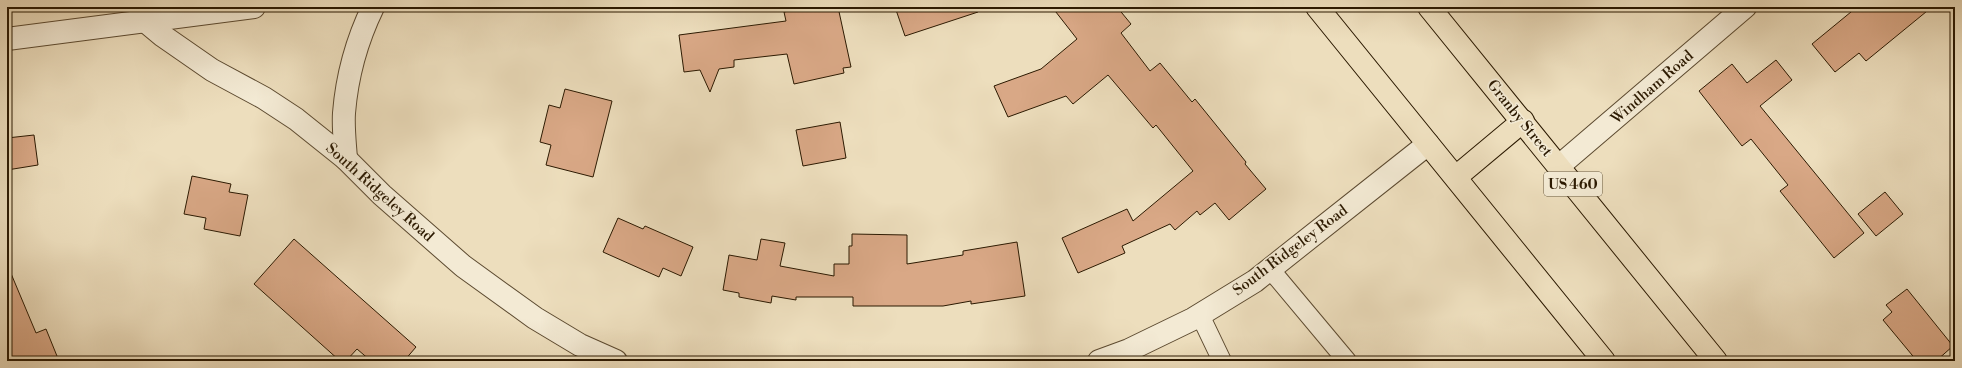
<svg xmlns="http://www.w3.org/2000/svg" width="1962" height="368" viewBox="0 0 1962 368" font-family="'Libre Bodoni',serif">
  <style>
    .building { fill: #d9a886; stroke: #2b1901 }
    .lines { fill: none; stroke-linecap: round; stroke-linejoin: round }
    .lane-casing { stroke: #5c4a30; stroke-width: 20 }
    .street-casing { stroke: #5c4a30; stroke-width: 24 }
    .primary-casing { stroke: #2b1901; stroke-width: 24 }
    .lane { stroke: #f3ead4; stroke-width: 18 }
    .street { stroke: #f3ead4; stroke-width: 22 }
    .primary { stroke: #eddebd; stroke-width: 22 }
    .labels { text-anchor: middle; stroke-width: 3.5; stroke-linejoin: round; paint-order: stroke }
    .shield { fill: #f3ead4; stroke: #675840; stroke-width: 1 }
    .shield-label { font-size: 14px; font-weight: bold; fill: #2b1901 }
    .street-label { font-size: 15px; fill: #2b1901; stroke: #f3ead4 }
  </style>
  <rect width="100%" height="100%" fill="#eddebd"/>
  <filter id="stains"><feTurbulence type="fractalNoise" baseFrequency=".005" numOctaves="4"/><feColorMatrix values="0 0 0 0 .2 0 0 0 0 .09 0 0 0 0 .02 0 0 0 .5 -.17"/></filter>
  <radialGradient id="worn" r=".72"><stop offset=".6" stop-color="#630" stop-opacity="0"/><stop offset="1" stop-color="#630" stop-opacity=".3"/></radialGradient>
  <g class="building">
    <path d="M 810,7 L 838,7 L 851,67 L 843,68 L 844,73 L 794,84 L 787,54 L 734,60 L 734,67 L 719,69 L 710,92 L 700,70 L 684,72 L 679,35 L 786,21 L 784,12 Z"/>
    <path d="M 895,7 L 977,7 L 978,12 L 905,36 Z"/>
    <path d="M 1052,7 L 1117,7 L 1131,24 L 1121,33 L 1150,71 L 1160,63 L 1192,102 L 1195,99 L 1246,162 L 1245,164 L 1266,189 L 1229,220 L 1215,203 L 1200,215 L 1197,211 L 1175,230 L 1170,224 L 1122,246 L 1125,253 L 1078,273 L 1062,238 L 1127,209 L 1133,221 L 1193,171 L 1156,125 L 1153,128 L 1108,75 L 1073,104 L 1066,96 L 1008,117 L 994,86 L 1041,69 L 1077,39 Z"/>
    <path d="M 1857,7 L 1932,7 L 1866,61 L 1859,53 L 1835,72 L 1812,44 Z"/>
    <path d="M 1776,60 L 1792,80 L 1760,106 L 1864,233 L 1834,258 L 1780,191 L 1788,185 L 1751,139 L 1742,146 L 1699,91 L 1732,64 L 1747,83 Z"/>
    <path d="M 565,89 L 612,101 L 593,177 L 546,165 L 551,145 L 540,142 L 549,105 L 560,108 Z"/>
    <path d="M 840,122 L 846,158 L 803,166 L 796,130 Z"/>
    <path d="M 34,135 L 38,165 L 7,170 L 7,138 Z"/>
    <path d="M 192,176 L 231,184 L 229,192 L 248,195 L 240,236 L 204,229 L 206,218 L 184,214 Z"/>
    <path d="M 1885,192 L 1903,214 L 1876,236 L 1858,214 Z"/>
    <path d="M 618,218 L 643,229 L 645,226 L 693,247 L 681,276 L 663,268 L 659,277 L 603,252 Z"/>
    <path d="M 852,234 L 907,235 L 907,264 L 963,255 L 963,251 L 1017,242 L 1025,296 L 971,304 L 971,301 L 943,306 L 853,306 L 853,297 L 796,297 L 796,300 L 772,296 L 771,303 L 739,297 L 739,293 L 723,290 L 729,255 L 757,260 L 761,239 L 785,243 L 780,266 L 834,276 L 834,264 L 849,264 L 849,246 L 852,246 Z"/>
    <path d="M 294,239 L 416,347 L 404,361 L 371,361 L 357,349 L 346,361 L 340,361 L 254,284 Z"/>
    <path d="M 7,264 L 36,333 L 46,329 L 59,361 L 7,361 Z"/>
    <path d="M 1907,289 L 1953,346 L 1936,361 L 1917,361 L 1883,320 L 1892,312 L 1886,305 Z"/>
  </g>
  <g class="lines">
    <g class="lane-casing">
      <g id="lane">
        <path d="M 1270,269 L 1347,361"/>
        <path d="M 1200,315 L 1222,361"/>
      </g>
    </g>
    <g class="street-casing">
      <g id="street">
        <path d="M 145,21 L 163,36 L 212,70 L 264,98 L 296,119 L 346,159 L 382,195 L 463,266 L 535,318 L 580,345 L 616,361"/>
        <path d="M 7,39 L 254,7"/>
        <path d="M 346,159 C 345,144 343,128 344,113 C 347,76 357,40 373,7"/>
        <path d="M 1559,166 L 1745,7"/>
        <path d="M 1099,361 L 1129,350 L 1193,319 L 1255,281 L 1428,144"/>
      </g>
    </g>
    <g class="primary-casing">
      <g id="primary">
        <path d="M 1317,7 L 1604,361"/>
        <path d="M 1429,7 L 1716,361"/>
        <path d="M 1456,177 L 1523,121"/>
      </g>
    </g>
    <use href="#lane" class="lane"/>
    <use href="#street" class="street"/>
    <use href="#primary" class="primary"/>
  </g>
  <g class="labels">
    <rect class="shield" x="1544" y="172" width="58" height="24" rx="3"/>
    <g class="shield-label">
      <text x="1573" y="189">US 460</text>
    </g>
    <g class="street-label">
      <text transform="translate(1652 87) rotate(-41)" y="5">Windham Road</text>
      <text transform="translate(1520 118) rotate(51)" y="5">Granby Street</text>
      <text transform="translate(380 192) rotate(42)" y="5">South Ridgeley Road</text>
      <text transform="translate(1290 250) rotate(-37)" y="5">South Ridgeley Road</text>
    </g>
  </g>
  <rect width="1962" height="368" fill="none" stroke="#eddebd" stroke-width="24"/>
  <rect x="8" y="8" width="1946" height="352" fill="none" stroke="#2b1901" stroke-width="2"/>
  <rect x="12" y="12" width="1938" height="344" fill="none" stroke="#2b1901"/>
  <rect width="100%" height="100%" filter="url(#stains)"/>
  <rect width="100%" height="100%" fill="url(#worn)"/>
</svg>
